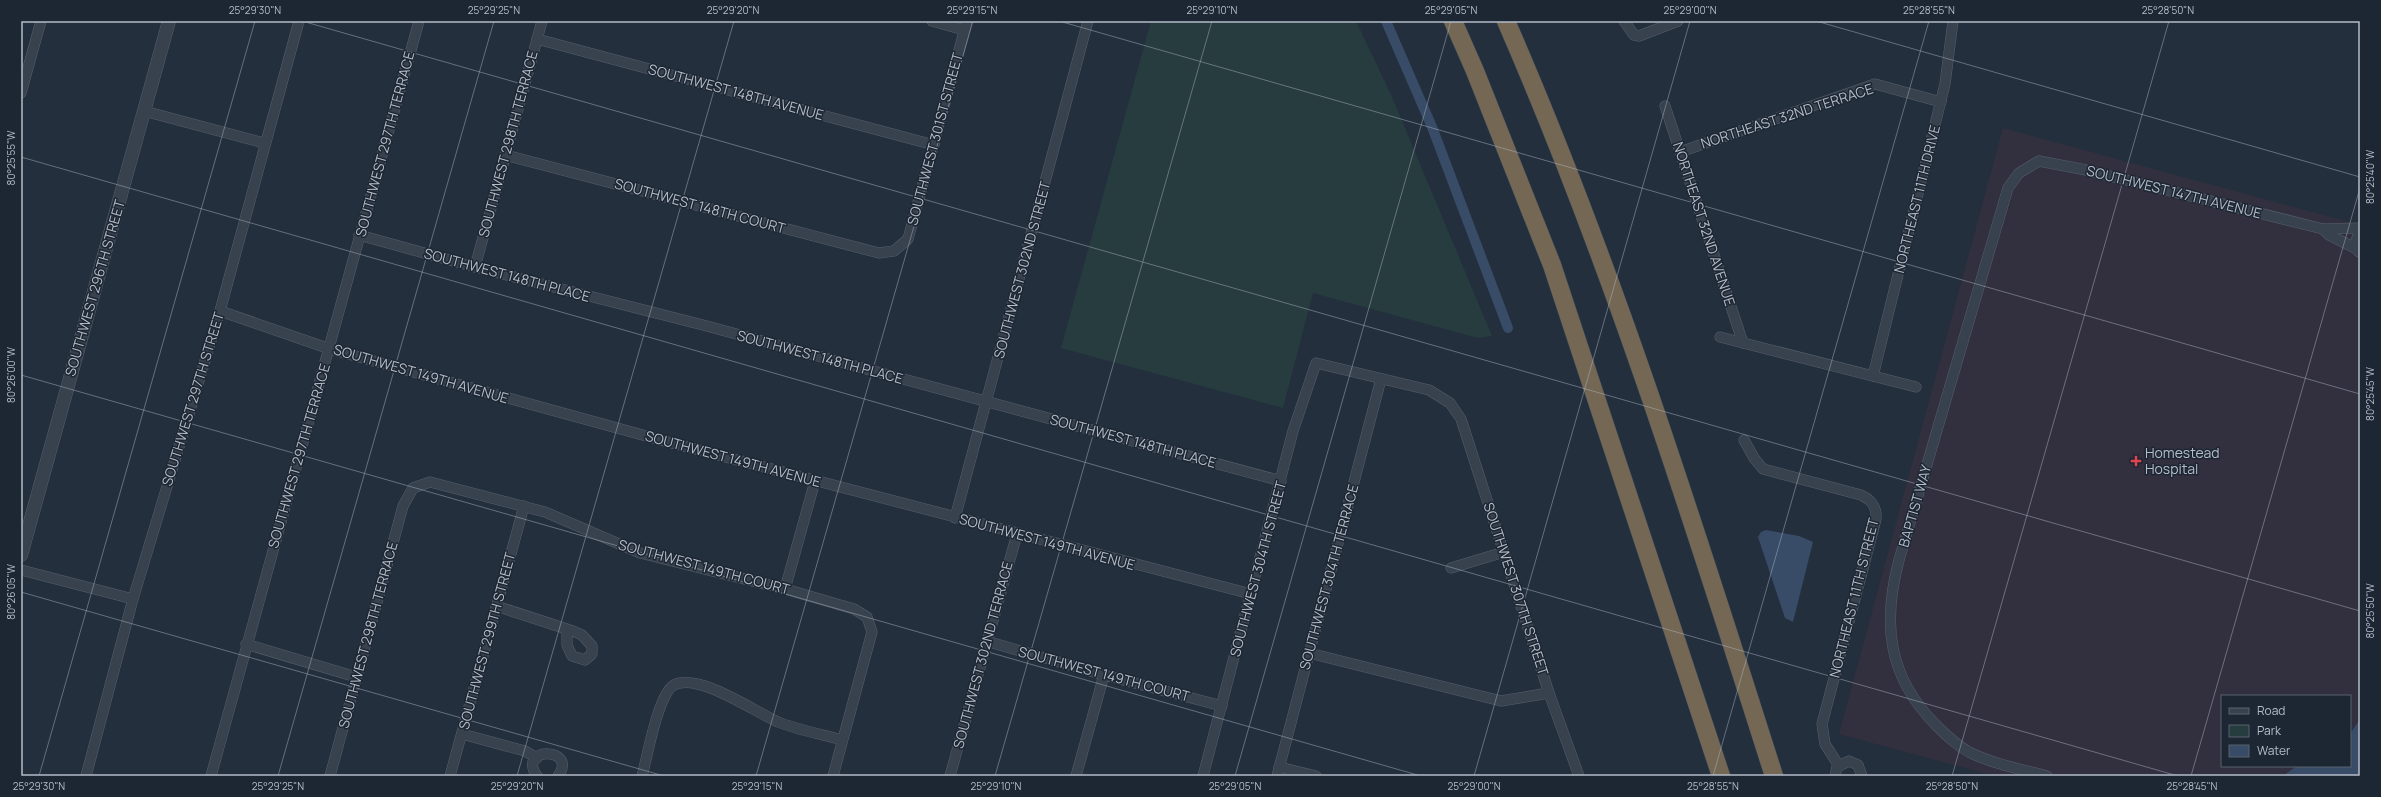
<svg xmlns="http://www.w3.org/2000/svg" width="2381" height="797" viewBox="0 0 2381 797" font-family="Manrope,sans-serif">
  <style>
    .medical { fill: #32303f; fill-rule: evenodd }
    .green { fill: #263c3f }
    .water { fill: #394c67 }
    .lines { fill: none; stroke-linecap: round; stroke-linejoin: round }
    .canal { stroke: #394c67; stroke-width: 10 }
    .minor-casing { stroke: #565f6c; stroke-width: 11 }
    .tertiary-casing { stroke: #565f6c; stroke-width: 14 }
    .motorway-casing { stroke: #434c59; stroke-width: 19 }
    .minor { stroke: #38414e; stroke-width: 10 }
    .tertiary { stroke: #38414e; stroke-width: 13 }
    .motorway { stroke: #746855; stroke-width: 18 }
    .ticks { fill: none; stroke: #b4bcc9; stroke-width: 1; stroke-opacity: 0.45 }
    .health-dot { fill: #e0444e; stroke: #1d2633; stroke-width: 1.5 }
    .labels { text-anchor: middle; stroke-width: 3; stroke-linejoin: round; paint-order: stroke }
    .street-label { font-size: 14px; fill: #b4bcc9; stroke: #1d2633 }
    .poi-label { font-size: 14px; fill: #b4bcc9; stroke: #1d2633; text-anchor: start }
    .neatline { fill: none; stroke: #b4bcc9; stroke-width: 1.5 }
    .ticks-label { font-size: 10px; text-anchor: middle; fill: #b4bcc9 }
  </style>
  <rect width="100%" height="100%" fill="#242f3e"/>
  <path class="medical" d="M 2003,128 L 2360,225 L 2360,776 L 1995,776 L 1839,734 ZM 2222,696 L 2350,696 L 2350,766 L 2222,766 Z"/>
  <path class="green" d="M 1151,21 L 1356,21 L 1392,97 L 1492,336 L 1478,338 L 1313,293 L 1283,408 L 1061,348 Z"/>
  <g class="water">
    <path d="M 1766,530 L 1799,536 L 1813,542 L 1793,622 L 1785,618 L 1758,537 L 1761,532 Z"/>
    <path d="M 2360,719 L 2360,776 L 2283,776 L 2297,766 L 2350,766 L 2350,734 Z"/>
  </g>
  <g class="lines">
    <path class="canal" d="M 1386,21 L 1432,127 L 1508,328"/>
    <g class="minor-casing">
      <g id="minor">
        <path d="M 932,21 L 964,30"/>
        <path d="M 1624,21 L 1634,35 L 1639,36 L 1678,21"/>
        <path d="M 537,39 L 934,145"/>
        <path d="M 21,93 L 41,21"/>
        <path d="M 1665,106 L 1743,343"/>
        <path d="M 144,111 L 264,143"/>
        <path d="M 1680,152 L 1875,84 L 1941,102"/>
        <path d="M 505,155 L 879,253 L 894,251 L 908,239 L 967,21"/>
        <path d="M 2323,229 L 2329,235 L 2357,249"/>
        <path d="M 359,235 L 475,267 L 703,325 L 1281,481"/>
        <path d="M 2359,252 L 2356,241 L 2360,230"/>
        <path d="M 475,267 L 542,21"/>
        <path d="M 220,311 L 330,349 L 668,442 L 1251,594"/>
        <path d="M 1720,337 L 1916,387"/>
        <path d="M 1873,376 L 1945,84 L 1953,21"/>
        <path d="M 1744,440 L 1754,458 L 1763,469 L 1861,495 C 1872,500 1877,507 1876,519 L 1822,724 L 1825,744 L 1839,766"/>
        <path d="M 955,518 L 1088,21"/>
        <path d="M 1451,568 L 1504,552"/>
        <path d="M 21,570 L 133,599"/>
        <path d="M 785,589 L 815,481"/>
        <path d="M 496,606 L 573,631 L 582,635 L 592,646 L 592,654 L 585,660 L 572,656 L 567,645 L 567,630"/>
        <path d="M 986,641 L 1104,675 L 1222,706"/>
        <path d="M 246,644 L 356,677"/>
        <path d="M 1309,653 L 1501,701 L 1549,693"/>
        <path d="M 462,734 L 525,751 L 537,758"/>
        <path d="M 1279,767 L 1316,776"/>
        <path d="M 86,776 L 133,599 L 220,311 L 299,21"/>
        <path d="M 211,776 L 419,21"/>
        <path d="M 330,776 L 403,506 L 413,488 L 430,482 L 545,512 L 640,553 L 785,589 L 854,609 L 867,617 L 872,632 L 833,776"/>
        <path d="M 450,776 L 524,506"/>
        <path d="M 537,776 C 516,746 579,747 558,776"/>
        <path d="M 642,776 C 647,758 658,694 674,685 C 698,672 755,712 778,722 C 798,730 821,734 842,740"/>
        <path d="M 950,776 L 1017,534"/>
        <path d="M 1076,776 L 1104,675"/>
        <path d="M 1203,776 L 1293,431 L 1316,363 L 1429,390 L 1450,403 L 1461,419 L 1549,693 L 1579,776"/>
        <path d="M 1277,776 L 1381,379"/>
        <path d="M 1835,776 L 1837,767 L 1849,761 L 1858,765 L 1862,776"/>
        <path d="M 2047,776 C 2020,769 1993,764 1969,752 C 1956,745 1946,735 1936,725 C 1888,677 1882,624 1899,560 L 2008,188 L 2019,173 L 2039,161 L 2086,170 L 2323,229 L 2360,228"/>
      </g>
    </g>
    <g class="tertiary-casing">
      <path id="tertiary" d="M 21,555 L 169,21"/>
    </g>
    <g class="motorway-casing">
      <g id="motorway">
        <path d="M 1453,21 L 1475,71 L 1552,265 L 1721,776"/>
        <path d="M 1506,21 C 1613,266 1693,522 1774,776"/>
      </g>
    </g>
    <use href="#minor" class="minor"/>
    <use href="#tertiary" class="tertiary"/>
    <use href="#motorway" class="motorway"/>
  </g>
  <path class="ticks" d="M 302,21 L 2360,611M 1059,21 L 2360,394M 1816,21 L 2360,177M 21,157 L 2178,776M 21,375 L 1421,776M 21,592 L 664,776M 39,776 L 255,21M 278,776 L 494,21M 517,776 L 734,21M 756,776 L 973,21M 995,776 L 1212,21M 1235,776 L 1451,21M 1474,776 L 1690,21M 1713,776 L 1929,21M 1952,776 L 2169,21M 2191,776 L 2360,188"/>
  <path class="health-dot" d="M2134 455h4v4h4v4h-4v4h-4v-4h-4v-4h4z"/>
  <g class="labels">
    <g class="street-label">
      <text transform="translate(736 92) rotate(15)" y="5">SOUTHWEST 148TH AVENUE</text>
      <text transform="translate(1787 116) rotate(-18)" y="5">NORTHEAST 32ND TERRACE</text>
      <text transform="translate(935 139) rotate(-75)" y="5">SOUTHWEST 301ST STREET</text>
      <text transform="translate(385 144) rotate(-75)" y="5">SOUTHWEST 297TH TERRACE</text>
      <text transform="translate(508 144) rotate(-75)" y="5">SOUTHWEST 298TH TERRACE</text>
      <text transform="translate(2174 192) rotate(14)" y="5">SOUTHWEST 147TH AVENUE</text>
      <text transform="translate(1917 199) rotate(-76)" y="5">NORTHEAST 11TH DRIVE</text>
      <text transform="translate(700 206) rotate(15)" y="5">SOUTHWEST 148TH COURT</text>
      <text transform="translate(1704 224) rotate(72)" y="5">NORTHEAST 32ND AVENUE</text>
      <text transform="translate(1022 270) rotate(-75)" y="5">SOUTHWEST 302ND STREET</text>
      <text transform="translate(507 275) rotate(15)" y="5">SOUTHWEST 148TH PLACE</text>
      <text transform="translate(95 288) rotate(-74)" y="5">SOUTHWEST 296TH STREET</text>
      <text transform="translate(820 357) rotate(15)" y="5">SOUTHWEST 148TH PLACE</text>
      <text transform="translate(421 374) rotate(16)" y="5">SOUTHWEST 149TH AVENUE</text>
      <text transform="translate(193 399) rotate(-73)" y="5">SOUTHWEST 297TH STREET</text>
      <text transform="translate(1133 441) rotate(15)" y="5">SOUTHWEST 148TH PLACE</text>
      <text transform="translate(299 456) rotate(-74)" y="5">SOUTHWEST 297TH TERRACE</text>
      <text transform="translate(733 459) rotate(15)" y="5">SOUTHWEST 149TH AVENUE</text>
      <text transform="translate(1915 506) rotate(-74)" y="5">BAPTIST WAY</text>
      <text transform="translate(1047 542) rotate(15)" y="5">SOUTHWEST 149TH AVENUE</text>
      <text transform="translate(704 567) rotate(15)" y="5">SOUTHWEST 149TH COURT</text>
      <text transform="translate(1258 569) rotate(-75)" y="5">SOUTHWEST 304TH STREET</text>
      <text transform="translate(1329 577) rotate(-75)" y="5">SOUTHWEST 304TH TERRACE</text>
      <text transform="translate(1516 589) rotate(72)" y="5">SOUTHWEST 307TH STREET</text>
      <text transform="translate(1854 598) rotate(-76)" y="5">NORTHEAST 11TH STREET</text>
      <text transform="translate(368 635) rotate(-75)" y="5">SOUTHWEST 298TH TERRACE</text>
      <text transform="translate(487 641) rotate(-75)" y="5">SOUTHWEST 299TH STREET</text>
      <text transform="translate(983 655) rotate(-75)" y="5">SOUTHWEST 302ND TERRACE</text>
      <text transform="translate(1104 674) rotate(15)" y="5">SOUTHWEST 149TH COURT</text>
    </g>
    <g class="poi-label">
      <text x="2145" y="458">Homestead<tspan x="2145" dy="16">Hospital</tspan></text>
    </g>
  </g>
  <rect width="2381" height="797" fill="none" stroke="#1d2633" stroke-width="44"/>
  <rect x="2221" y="695" width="130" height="72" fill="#1d2633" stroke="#59626f"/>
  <rect x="2229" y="708" width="20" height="6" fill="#38414e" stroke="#59626f"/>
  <text x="2257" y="715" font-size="12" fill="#b4bcc9">Road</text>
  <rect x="2229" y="725" width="20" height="12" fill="#263c3f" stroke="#59626f"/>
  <text x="2257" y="735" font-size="12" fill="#b4bcc9">Park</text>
  <rect x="2229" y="745" width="20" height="12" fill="#394c67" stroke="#59626f"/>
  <text x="2257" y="755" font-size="12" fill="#b4bcc9">Water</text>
  <rect x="22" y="22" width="2337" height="753" class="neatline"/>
  <g class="ticks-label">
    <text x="255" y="14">25°29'30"N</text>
    <text x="494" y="14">25°29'25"N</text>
    <text x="733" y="14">25°29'20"N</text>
    <text x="972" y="14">25°29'15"N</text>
    <text x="1212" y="14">25°29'10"N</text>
    <text x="1451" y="14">25°29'05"N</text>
    <text x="1690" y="14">25°29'00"N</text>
    <text x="1929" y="14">25°28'55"N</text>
    <text x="2168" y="14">25°28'50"N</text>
    <text transform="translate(11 158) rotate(-90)" y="4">80°25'55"W</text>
    <text transform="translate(2370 177) rotate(-90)" y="4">80°25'40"W</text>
    <text transform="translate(11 375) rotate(-90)" y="4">80°26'00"W</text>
    <text transform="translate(2370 394) rotate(-90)" y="4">80°25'45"W</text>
    <text transform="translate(11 592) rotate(-90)" y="4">80°26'05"W</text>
    <text transform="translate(2370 611) rotate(-90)" y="4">80°25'50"W</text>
    <text x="39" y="790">25°29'30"N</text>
    <text x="278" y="790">25°29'25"N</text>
    <text x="517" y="790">25°29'20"N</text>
    <text x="757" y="790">25°29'15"N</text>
    <text x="996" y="790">25°29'10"N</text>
    <text x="1235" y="790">25°29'05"N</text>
    <text x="1474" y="790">25°29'00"N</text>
    <text x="1713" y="790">25°28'55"N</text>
    <text x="1952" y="790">25°28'50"N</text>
    <text x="2192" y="790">25°28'45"N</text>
  </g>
</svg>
